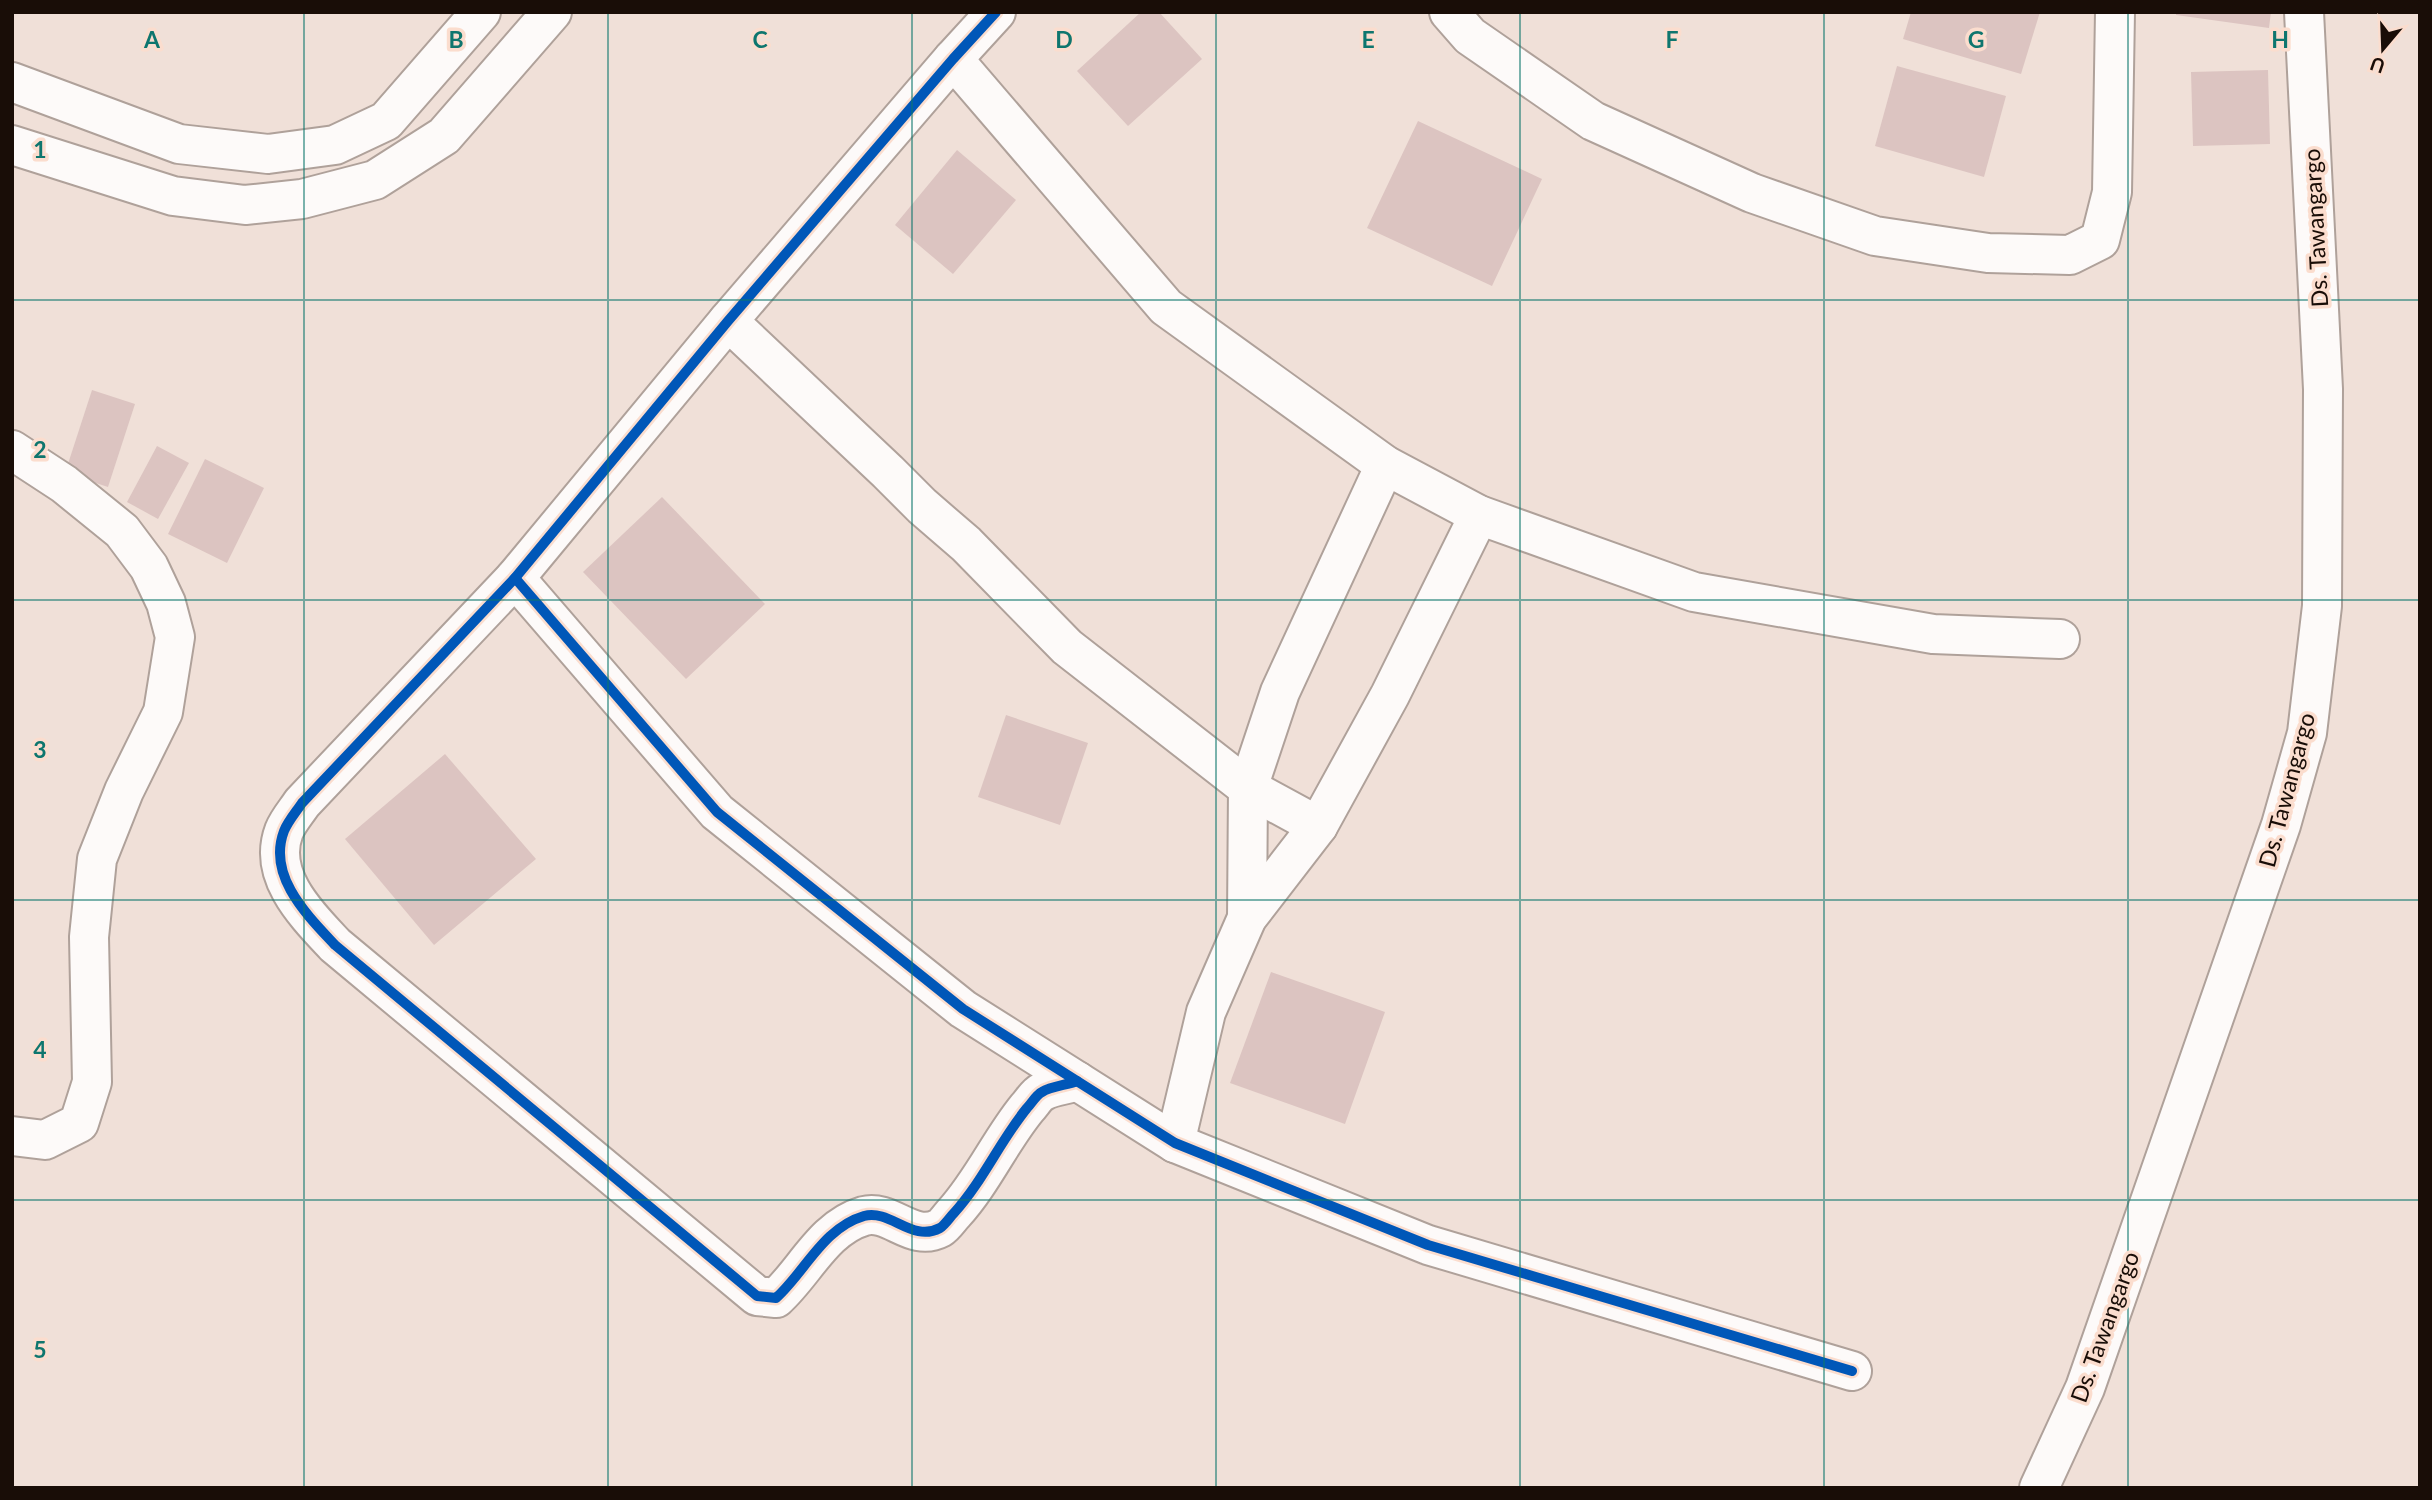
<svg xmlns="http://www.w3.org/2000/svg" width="2432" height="1500" viewBox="0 0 2432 1500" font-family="Lato,sans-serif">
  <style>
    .building { fill: #dcc4c1 }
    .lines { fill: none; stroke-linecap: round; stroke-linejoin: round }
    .street-casing { stroke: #afa19a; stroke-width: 42 }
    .secondary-casing { stroke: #afa19a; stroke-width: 42 }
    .street { stroke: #fdfaf9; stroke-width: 38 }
    .secondary { stroke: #fdfaf9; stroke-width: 38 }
    .cycleway-casing { stroke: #fbddce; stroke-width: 15 }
    .cycleway { stroke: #0057b8; stroke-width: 10 }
    .grid { fill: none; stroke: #0f766e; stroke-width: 2; stroke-opacity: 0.55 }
    .labels { text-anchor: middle; stroke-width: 7; stroke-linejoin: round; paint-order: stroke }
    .street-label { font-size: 23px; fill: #190d07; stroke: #fbddce }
    .grid-label { font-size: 23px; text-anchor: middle; font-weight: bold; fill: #0f766e; stroke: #fbddce; stroke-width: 7; stroke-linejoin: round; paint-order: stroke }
  </style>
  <rect width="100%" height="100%" fill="#f0e0d8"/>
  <g class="building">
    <path d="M 1141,12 L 1159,12 L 1202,59 L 1128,126 L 1077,71 Z"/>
    <path d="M 1911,12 L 2040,12 L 2021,74 L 1903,39 Z"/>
    <path d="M 2176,12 L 2271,12 L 2269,28 L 2176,15 Z"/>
    <path d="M 1897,66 L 2006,96 L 1984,177 L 1875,146 Z"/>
    <path d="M 2268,70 L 2270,144 L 2193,146 L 2191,72 Z"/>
    <path d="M 1418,121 L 1542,179 L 1492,286 L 1367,228 Z"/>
    <path d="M 957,150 L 1016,200 L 953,274 L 895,225 Z"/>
    <path d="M 92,390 L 135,404 L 108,487 L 65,473 Z"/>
    <path d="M 157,446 L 189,463 L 158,519 L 127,502 Z"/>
    <path d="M 205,459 L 264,488 L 227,563 L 168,534 Z"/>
    <path d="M 662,497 L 765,604 L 686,679 L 583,572 Z"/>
    <path d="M 1006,715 L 1088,743 L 1060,825 L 978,797 Z"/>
    <path d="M 445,754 L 536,859 L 434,945 L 345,839 Z"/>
    <path d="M 1271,972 L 1385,1012 L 1345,1124 L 1230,1083 Z"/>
  </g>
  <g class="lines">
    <g class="street-casing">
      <g id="street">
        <path d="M 996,12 L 953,59 L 728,321 L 515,578 L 302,803 C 296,812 288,821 284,831 C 267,876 307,915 335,945 L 757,1296 L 776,1298 C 805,1272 823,1228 864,1216 C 891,1209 912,1243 940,1228 C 945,1225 950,1217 954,1213 C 983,1181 1000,1141 1027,1108 C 1032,1103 1036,1095 1042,1092 C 1051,1086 1067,1085 1077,1081"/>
        <path d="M 1449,12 L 1470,36 L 1593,121 L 1752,193 L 1875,236 L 1988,253 L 2070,255 L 2100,240 L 2112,192 L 2115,12"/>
        <path d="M 953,59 L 1166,307 L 1385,465 L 1479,515 L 1694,592 L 1933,634 L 2060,639"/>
        <path d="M 12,82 L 179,144 L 268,154 L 335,145 L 386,121 L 481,12"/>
        <path d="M 12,145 L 173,196 L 245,205 L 302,199 L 375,180 L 444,136 L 552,12"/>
        <path d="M 728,321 L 888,472 L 922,506 L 966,544 L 1067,647 L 1248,788 L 1318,826"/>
        <path d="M 12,450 L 64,484 L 122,531 L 149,567 L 166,603 L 175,637 L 163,712 L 124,791 L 97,859 L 89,937 L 92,1082 L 79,1123 L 45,1140 L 12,1136"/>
        <path d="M 515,578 L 717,812 L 963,1009 L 1175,1143 L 1428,1245 L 1852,1371"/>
        <path d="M 1247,918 L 1248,788 L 1280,692 L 1385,465"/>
        <path d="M 1175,1143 L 1206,1012 L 1247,918 L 1318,826 L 1390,695 L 1479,515"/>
      </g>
    </g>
    <g class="secondary-casing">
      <path id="secondary" d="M 2039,1488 L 2085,1388 L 2281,825 L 2307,733 L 2322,606 L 2323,389 L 2304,12"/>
    </g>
    <use href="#street" class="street"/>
    <use href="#secondary" class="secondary"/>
    <g class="cycleway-casing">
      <g id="cycleway">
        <path d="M 996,12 L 953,59 L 728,321 L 515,578 L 302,803 C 296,812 288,821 284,831 C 267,876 307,915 335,945 L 757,1296 L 776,1298 C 805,1272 823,1228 864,1216 C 891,1209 912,1243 940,1228 C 945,1225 950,1217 954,1213 C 983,1181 1000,1141 1027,1108 C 1032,1103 1036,1095 1042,1092 C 1051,1086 1067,1085 1077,1081"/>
        <path d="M 515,578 L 717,812 L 963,1009 L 1175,1143 L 1428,1245 L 1852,1371"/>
      </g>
    </g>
    <use href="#cycleway" class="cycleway"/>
  </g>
  <path class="grid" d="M 304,12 L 304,1488M 608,12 L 608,1488M 912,12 L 912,1488M 1216,12 L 1216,1488M 1520,12 L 1520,1488M 1824,12 L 1824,1488M 2128,12 L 2128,1488M 12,300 L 2420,300M 12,600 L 2420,600M 12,900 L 2420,900M 12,1200 L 2420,1200"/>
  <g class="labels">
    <g class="street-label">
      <text transform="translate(2316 228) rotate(-93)" y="8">Ds. Tawangargo</text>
      <text transform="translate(2287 790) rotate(-75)" y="8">Ds. Tawangargo</text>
      <text transform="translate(2105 1327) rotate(-70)" y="8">Ds. Tawangargo</text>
    </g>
  </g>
  <g class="grid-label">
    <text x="152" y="48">A</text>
    <text x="456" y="48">B</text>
    <text x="760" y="48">C</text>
    <text x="1064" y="48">D</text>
    <text x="1368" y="48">E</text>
    <text x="1672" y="48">F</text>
    <text x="1976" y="48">G</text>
    <text x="2280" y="48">H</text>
    <text x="40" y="158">1</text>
    <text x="40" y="458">2</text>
    <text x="40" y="758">3</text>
    <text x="40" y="1058">4</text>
    <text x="40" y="1358">5</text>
  </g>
  <rect width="2432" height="1500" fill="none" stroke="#190d07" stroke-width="28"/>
  <g transform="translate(2383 49) rotate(199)" stroke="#fbddce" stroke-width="5" paint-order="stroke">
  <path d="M0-5L12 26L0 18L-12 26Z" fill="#190d07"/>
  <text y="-10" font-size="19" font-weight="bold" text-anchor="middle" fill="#190d07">U</text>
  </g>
</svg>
